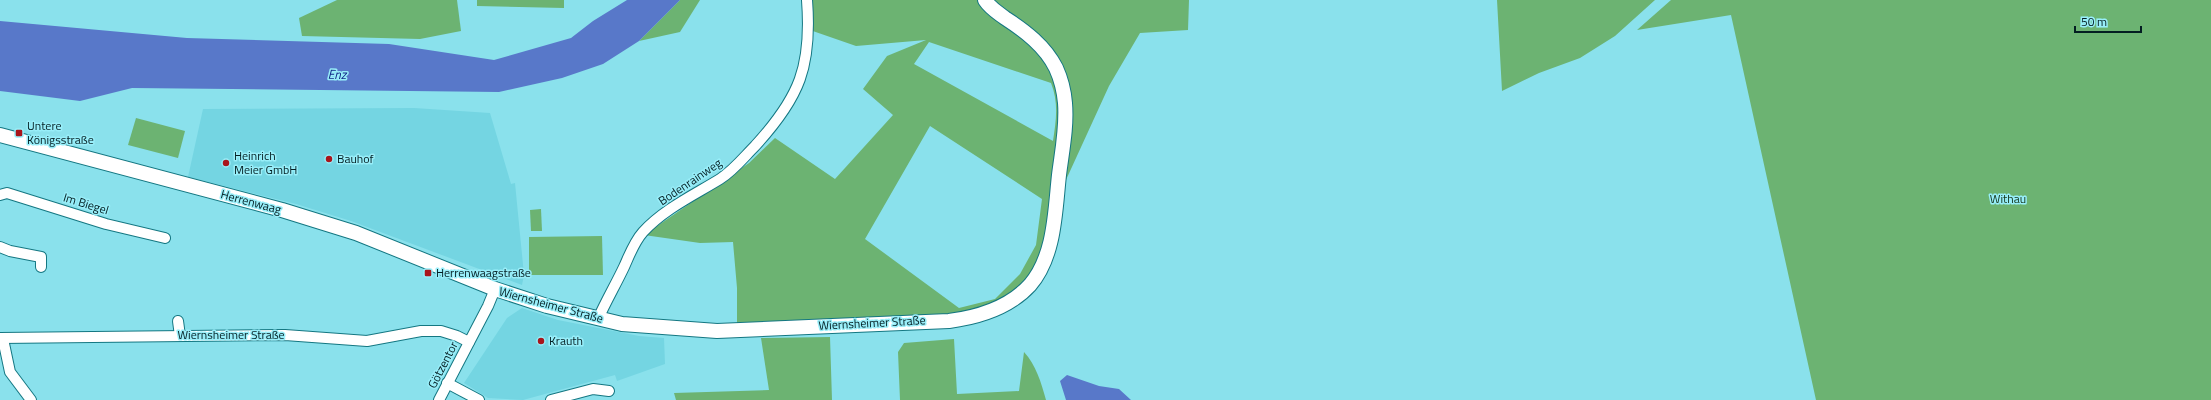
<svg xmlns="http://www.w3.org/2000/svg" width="2211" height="400" viewBox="0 0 2211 400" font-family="'Titillium Web',sans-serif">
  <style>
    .built { fill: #74d5e2 }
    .green { fill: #6cb372; fill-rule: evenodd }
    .water { fill: #5878c9 }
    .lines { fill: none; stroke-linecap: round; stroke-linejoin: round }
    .minor-casing { stroke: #147782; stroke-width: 12 }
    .secondary-casing { stroke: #147782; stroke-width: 16 }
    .minor { stroke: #fff; stroke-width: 10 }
    .secondary { stroke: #fff; stroke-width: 14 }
    .poi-dot { fill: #a9151b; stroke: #98eef9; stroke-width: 1.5 }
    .labels { text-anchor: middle; stroke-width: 3; stroke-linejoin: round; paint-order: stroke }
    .poi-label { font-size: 12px; fill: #031e22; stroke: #98eef9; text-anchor: start }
    .street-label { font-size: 12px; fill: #031e22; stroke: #98eef9 }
    .park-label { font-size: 12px; fill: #123316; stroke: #98eef9 }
    .water-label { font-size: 13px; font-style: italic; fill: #122a88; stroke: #98eef9 }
  </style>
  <rect width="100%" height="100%" fill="#8ae1ec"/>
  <g class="built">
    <path d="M 414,108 L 490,113 L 511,184 L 515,183 L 524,275 L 522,285 L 351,221 L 296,204 L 188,177 L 203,109 Z"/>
    <path d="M 522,308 L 558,320 L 639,336 L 664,338 L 665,364 L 617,381 L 615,375 L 523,400 L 488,398 L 464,383 L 507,318 Z"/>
  </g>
  <g class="green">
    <path d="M 337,0 L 457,0 L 461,31 L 420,39 L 302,36 L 299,18 Z"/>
    <path d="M 477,0 L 564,0 L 564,8 L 477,6 Z"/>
    <path d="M 680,0 L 700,0 L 680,32 L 639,41 Z"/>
    <path d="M 805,0 L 978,0 L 1047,61 L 1061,103 L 1046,242 L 1031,276 L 1009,297 L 963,314 L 737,325 L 737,288 L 733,242 L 700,243 L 644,235 L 749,163 L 775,138 L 835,179 L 893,115 L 863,89 L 887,56 L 926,40 L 856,46 L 807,29 ZM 929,42 L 1051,83 C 1059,103 1056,121 1053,141 L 914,64 ZM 930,126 L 1042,199 L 1036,245 L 1020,274 L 995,299 L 959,308 L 865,239 Z"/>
    <path d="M 992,0 L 1189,0 L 1188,30 L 1140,33 L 1109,86 L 1060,193 L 1063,77 Z"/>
    <path d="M 1497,0 L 1655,0 L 1615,36 L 1580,58 L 1539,73 L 1502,91 Z"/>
    <path d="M 1671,0 L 2211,0 L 2211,400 L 1816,400 L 1731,15 L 1637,30 Z"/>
    <path d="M 136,118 L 185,131 L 178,158 L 128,145 Z"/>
    <path d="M 541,209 L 542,231 L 531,231 L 530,210 Z"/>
    <path d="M 602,236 L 603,275 L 529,275 L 529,237 Z"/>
    <path d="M 830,337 L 832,400 L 676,400 L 674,393 L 769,390 L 761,338 Z"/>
    <path d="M 954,339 L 957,394 L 1019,391 L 1024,352 C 1036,365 1041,382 1046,400 L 900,400 L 898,352 L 904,343 Z"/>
  </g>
  <g class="water">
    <path d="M 627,0 L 680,0 L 639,41 L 603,64 L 562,78 L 499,92 L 132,88 L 80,101 L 0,91 L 0,21 L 187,38 L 389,44 L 494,60 L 571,38 L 593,21 Z"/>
    <path d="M 1067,375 L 1099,386 L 1119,389 L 1131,400 L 1066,400 L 1060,381 Z"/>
  </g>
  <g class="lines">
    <g class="minor-casing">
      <g id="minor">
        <path d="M 0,195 L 7,193 L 106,224 L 165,238"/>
        <path d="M 0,247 L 10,251 L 41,257 L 41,267"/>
        <path d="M 598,319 C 606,301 616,284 624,267 C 629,256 634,242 643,232 C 664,209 694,195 720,179 C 734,170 744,157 755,146 C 800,97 812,66 807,0"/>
        <path d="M 178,321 L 180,336"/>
        <path d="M 0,338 L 285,335 L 367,341 L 421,331 L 441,331 L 457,336 L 469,342"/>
        <path d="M 3,339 L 10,372 L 31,400"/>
        <path d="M 447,383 L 479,400"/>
        <path d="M 439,400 L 488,306 L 495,289"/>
        <path d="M 551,400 L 593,389 L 609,391"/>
      </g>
    </g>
    <g class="secondary-casing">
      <path id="secondary" d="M 0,135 L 282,210 L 356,233 L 495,289 L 547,306 L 622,324 L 717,331 L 949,321 C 980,317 1009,308 1030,285 C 1055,256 1055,211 1059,175 C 1062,151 1067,127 1065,103 C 1064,91 1061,79 1056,68 C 1045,46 1025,31 1005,18 C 997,12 990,8 985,0"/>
    </g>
    <use href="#minor" class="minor"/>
    <use href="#secondary" class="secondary"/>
  </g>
  <g class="poi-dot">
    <rect x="15" y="129" width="8" height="8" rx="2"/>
    <circle cx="329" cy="159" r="4"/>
    <circle cx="226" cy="163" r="4"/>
    <rect x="424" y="269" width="8" height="8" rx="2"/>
    <circle cx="541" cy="341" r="4"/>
  </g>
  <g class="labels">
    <g class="poi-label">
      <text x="27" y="130">Untere<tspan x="27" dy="14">Königsstraße</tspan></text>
      <text x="234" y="160">Heinrich<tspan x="234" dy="14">Meier GmbH</tspan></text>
      <text x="337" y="163">Bauhof</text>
      <text x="436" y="277">Herrenwaagstraße</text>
      <text x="549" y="345">Krauth</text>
    </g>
    <g class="street-label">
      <text transform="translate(690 182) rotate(-34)" y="4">Bodenrainweg</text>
      <text transform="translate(251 202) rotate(15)" y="4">Herrenwaag</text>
      <text transform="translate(86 204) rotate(17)" y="4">Im Biegel</text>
      <text transform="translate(551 305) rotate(15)" y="4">Wiernsheimer Straße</text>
      <text transform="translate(872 323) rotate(-3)" y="4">Wiernsheimer Straße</text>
      <text x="231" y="339">Wiernsheimer Straße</text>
      <text transform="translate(443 365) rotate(-63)" y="4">Götzentor</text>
    </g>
    <g class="park-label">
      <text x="2008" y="203">Withau</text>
    </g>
    <g class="water-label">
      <text transform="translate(337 74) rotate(1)" y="5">Enz</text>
    </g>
  </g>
  <path d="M2075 26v6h66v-6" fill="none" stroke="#031e22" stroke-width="2"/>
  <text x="2081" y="26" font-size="12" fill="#031e22" stroke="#98eef9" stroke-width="3" paint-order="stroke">50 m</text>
</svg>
